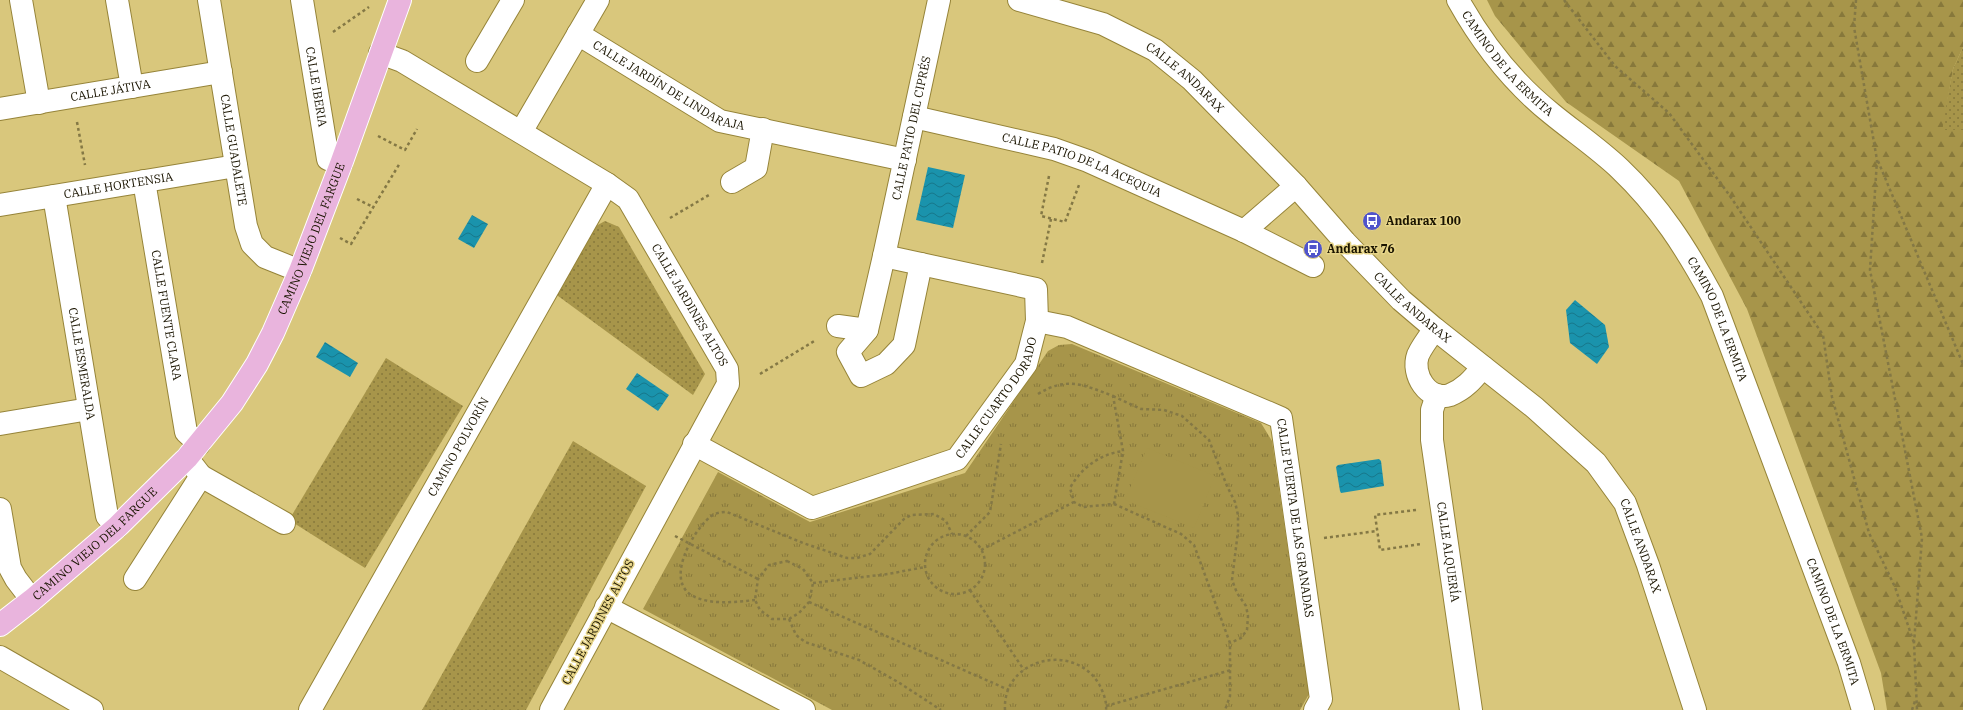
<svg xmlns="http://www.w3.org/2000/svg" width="1963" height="710" viewBox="0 0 1963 710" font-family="'IBM Plex Serif',serif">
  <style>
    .grass { fill: url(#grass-dots) }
    .forest { fill: url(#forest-firs) }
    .park { fill: url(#park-tufts) }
    .pitch { fill: #a7954a }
    .water { fill: url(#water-waves) }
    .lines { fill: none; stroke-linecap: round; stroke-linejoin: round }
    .minor-casing { stroke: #968439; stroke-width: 24 }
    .major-casing { stroke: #fff; stroke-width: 24 }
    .path { stroke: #847845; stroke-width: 2.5; stroke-dasharray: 3 3; stroke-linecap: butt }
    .minor { stroke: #fff; stroke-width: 22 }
    .major { stroke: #e9b4dd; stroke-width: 22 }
    .labels { text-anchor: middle; stroke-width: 3; stroke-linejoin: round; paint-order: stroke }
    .street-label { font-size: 12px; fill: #1a1400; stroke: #e6d488 }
    .poi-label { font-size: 12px; font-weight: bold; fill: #1a1400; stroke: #e6d488; text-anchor: start }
  </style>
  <defs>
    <pattern id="grass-dots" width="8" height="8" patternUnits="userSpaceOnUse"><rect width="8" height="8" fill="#a7954a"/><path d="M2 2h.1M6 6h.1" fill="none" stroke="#87783b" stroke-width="1.8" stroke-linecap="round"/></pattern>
    <pattern id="forest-firs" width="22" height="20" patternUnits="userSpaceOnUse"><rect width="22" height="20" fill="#a7954a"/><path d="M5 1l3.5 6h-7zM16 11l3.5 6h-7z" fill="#87783b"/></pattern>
    <pattern id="park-tufts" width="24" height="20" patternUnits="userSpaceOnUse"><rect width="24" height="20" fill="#a7954a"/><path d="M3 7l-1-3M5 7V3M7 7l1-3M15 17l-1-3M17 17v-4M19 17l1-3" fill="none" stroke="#87783b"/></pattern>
    <pattern id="water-waves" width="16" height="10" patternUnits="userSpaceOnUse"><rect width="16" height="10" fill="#1a93ac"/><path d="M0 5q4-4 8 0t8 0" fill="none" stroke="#16778a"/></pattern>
  </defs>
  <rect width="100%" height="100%" fill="#d9c77c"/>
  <g class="grass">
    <path d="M 1963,47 L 1963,130 L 1941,130 L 1953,69 Z"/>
    <path d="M 605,221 L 619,227 L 705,374 L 693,395 L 554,293 L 596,226 Z"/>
    <path d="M 386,358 L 463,406 L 365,568 L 289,520 Z"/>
    <path d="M 573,441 L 646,486 L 526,710 L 422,710 Z"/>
  </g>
  <path class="forest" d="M 1487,0 L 1963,0 L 1963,47 L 1953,69 L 1942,130 L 1963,130 L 1963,710 L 1887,710 L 1881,673 L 1747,309 L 1679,181 L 1566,102 L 1495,16 Z"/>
  <path class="park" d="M 1072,344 L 1261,423 L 1272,441 L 1309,694 L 1300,710 L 832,710 L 643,609 L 718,472 L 810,522 L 965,473 L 1048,351 L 1059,345 Z"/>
  <path class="pitch" d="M 1147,448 L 1215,476 L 1194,528 L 1125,500 Z"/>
  <g class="water">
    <path d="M 928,167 L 965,175 L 953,228 L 916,220 Z"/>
    <path d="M 472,215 L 488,224 L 474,248 L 458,239 Z"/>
    <path d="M 1575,300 L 1605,325 L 1609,347 L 1597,364 L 1570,343 L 1566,310 Z"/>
    <path d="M 325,342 L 358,363 L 350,377 L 316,357 Z"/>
    <path d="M 637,373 L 669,395 L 658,411 L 626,389 Z"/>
    <path d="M 1379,459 L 1381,461 L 1384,486 L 1341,493 L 1340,491 L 1336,467 L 1338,465 Z"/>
  </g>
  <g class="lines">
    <g class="minor-casing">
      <g id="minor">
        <path d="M 21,0 L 39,103"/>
        <path d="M 117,0 L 132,87"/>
        <path id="s1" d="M 209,0 L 246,226 L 252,244 L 265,257 L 300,271"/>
        <path id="s2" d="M 302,0 L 328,159 L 341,164"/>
        <path id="s3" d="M 1019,0 L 1103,24 L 1155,50 L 1192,80 L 1296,186 L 1345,242 L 1401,300 L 1435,329 L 1535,408 L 1596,463 L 1625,503 L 1648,565 L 1695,710"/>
        <path id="s4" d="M 1458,0 C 1482,43 1513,83 1552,114 C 1574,132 1599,149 1620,169 C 1660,207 1686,248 1712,296 L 1849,663 L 1863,710"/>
        <path id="s5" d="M 578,34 L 720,121 L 905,160"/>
        <path id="s6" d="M 380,53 L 402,61 L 607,184 L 628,199 L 727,369 L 728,384 L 551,710"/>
        <path d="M 477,61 L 513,0"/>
        <path id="s7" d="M 0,109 L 221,72"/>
        <path id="s8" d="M 914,117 L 1054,149 L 1088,161 L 1244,231 L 1313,266"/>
        <path d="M 521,132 L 598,0"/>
        <path id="s9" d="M 144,181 L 186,432 L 199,444"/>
        <path d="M 732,182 L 756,168 L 763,129"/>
        <path id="s10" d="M 54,196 L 107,516 L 117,527"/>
        <path id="s11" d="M 0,205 L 236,166"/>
        <path d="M 1244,231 L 1296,186"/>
        <path id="s12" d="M 1037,321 L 1067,327 L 1281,418 L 1321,699 L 1315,710"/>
        <path id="s13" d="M 838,326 L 867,330 L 884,256 L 939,0"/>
        <path d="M 1435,329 C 1429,337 1422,346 1418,355 C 1411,374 1428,402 1450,395 C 1465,389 1473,379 1483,367"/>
        <path d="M 867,330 L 848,352 L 861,376 L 886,364 L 904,345 L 921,264"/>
        <path id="s14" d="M 1437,395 L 1432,410 L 1432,440 L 1471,710"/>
        <path d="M 0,424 L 89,409"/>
        <path id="s15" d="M 694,444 L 812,508 L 957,459 L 1026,364 L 1037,321 L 1036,289 L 884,256"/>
        <path d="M 201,476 L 284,523"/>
        <path d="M 0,509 L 10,568 L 16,579 L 32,600"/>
        <path d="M 135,579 L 201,476 L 187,458"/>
        <path d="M 606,607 L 804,710"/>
        <path d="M 0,657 L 92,710"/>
        <path id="s16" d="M 310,710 L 607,184"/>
      </g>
    </g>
    <g class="major-casing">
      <g id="major">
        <path id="s17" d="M 0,625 L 32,600 L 117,527 L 187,458 L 232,403 L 257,364 L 273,333 L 300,271 L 341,164 L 400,0"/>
      </g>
    </g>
    <g class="path">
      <path d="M 1564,0 L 1615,66 L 1669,113 L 1730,196 L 1823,335 L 1832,397 L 1869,533 L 1895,587 L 1914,643"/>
      <path d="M 1856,0 L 1854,27 L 1877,160 L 1870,270 L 1922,538 L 1914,643 L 1917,710"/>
      <path d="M 333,32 L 369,7"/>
      <path d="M 77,122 L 85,165"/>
      <path d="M 378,136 L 405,150 L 417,129"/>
      <path d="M 1878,161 L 1963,364"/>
      <path d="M 1049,176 L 1041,216 L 1065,222 L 1079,185"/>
      <path d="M 357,199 L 373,207"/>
      <path d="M 670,218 L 709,195"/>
      <path d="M 340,238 L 351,244 L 400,163"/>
      <path d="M 1042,263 L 1051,219"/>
      <path d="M 760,374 L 816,340"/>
      <path d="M 1038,394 C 1067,376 1084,385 1113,396 L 1123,451 L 1114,504 L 1083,507 L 1074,502 L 1070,488 C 1081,468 1100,454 1123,451"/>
      <path d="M 1113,396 L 1141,409 L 1164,410 L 1182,416 L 1209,440 L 1227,486 L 1235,502 L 1238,515 L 1238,531 L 1232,580 L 1237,593 L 1246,606 L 1248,616 L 1247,630 L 1241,638 L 1230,643"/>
      <path d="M 1114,504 L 1181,534 L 1194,545 L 1230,643 L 1230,696 L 1225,710"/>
      <path d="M 1416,510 L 1375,515 L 1380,550 L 1421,544"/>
      <circle cx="955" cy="564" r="30"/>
      <path d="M 675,536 L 758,579"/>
      <path d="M 966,536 L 990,512 L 1001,444"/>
      <path d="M 1324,538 L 1377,531"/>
      <path d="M 981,550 L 1074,502"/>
      <path d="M 787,561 L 803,569 L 813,583 L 809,602 L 799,613 L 789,619 L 772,619 L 760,610 L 755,600 L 758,579 L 769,565 Z"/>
      <path d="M 813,583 L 888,574 L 925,567"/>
      <path d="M 970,590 L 1024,670"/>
      <path d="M 755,600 C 736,602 713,605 695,597 C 663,583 692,532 710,517 C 715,513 721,512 727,512 L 803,543 L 847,558 L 857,558 L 870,554 L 904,519 L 911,515 L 934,514 L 946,521 L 952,534"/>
      <path d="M 809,602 L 1009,690"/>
      <path d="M 789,619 L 796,635 L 805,642 L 859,660 L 898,682 L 941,710"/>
      <path d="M 1106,706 L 1231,670"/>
      <path d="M 1005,710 C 1002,659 1073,641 1099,684 C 1103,692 1107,701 1106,710"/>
      <path d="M 1912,710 L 1915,701"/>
    </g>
    <use href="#minor" class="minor"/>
    <use href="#major" class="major"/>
  </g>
  <defs>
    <g id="bus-disc" transform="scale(1)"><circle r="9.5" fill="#5054cb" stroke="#e6d488"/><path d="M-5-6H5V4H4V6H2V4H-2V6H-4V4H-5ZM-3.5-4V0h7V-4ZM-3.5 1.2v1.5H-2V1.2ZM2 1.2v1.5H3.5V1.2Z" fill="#fff"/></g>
  </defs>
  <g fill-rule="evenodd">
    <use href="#bus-disc" x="1372" y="221"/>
    <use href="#bus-disc" x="1313" y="249"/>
  </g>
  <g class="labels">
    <g class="street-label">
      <text dy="4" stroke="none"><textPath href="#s4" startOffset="81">CAMINO DE LA ERMITA</textPath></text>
      <text dy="4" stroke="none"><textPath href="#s3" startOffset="186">CALLE ANDARAX</textPath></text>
      <text dy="4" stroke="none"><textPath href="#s5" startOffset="105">CALLE JARDÍN DE LINDARAJA</textPath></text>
      <text dy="4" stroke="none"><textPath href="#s2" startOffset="88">CALLE IBERIA</textPath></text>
      <text dy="4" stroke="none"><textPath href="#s7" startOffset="112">CALLE JÁTIVA</textPath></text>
      <text dy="4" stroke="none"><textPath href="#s13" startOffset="236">CALLE PATIO DEL CIPRÉS</textPath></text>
      <text dy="4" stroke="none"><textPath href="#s1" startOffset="152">CALLE GUADALETE</textPath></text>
      <text dy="4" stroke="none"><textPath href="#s8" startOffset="175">CALLE PATIO DE LA ACEQUIA</textPath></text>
      <text dy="4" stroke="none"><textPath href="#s11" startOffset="120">CALLE HORTENSIA</textPath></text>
      <text dy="4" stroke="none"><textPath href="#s17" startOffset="505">CAMINO VIEJO DEL FARGUE</textPath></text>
      <text dy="4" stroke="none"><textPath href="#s6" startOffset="411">CALLE JARDINES ALTOS</textPath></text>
      <text dy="4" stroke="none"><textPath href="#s3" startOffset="510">CALLE ANDARAX</textPath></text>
      <text dy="4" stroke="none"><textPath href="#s9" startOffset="136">CALLE FUENTE CLARA</textPath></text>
      <text dy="4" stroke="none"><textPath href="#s4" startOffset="417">CAMINO DE LA ERMITA</textPath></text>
      <text dy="4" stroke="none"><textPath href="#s10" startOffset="170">CALLE ESMERALDA</textPath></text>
      <text dy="4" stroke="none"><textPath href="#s15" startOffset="361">CALLE CUARTO DORADO</textPath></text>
      <text dy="4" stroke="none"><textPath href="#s16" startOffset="302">CAMINO POLVORÍN</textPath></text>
      <text dy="4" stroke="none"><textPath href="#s12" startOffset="364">CALLE PUERTA DE LAS GRANADAS</textPath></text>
      <text dy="4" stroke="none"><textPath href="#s17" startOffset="125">CAMINO VIEJO DEL FARGUE</textPath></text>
      <text dy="4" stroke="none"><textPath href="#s3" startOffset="846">CALLE ANDARAX</textPath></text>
      <text dy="4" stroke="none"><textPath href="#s14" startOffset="159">CALLE ALQUERÍA</textPath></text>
      <text transform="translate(598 622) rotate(-62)" y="4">CALLE JARDINES ALTOS</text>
      <text dy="4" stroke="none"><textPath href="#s4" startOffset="741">CAMINO DE LA ERMITA</textPath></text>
    </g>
    <g class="poi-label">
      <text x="1386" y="225">Andarax 100</text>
      <text x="1327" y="253">Andarax 76</text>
    </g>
  </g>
</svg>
